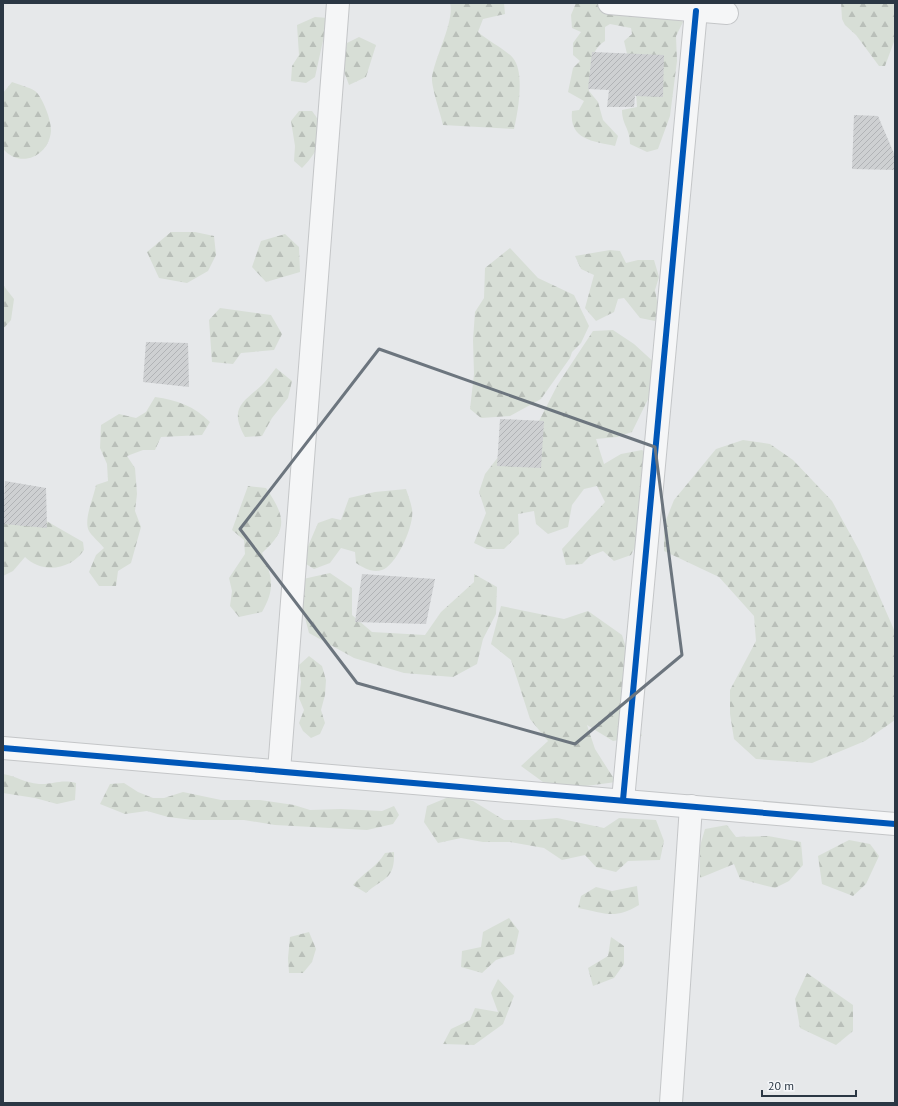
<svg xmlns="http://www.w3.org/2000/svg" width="898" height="1106" viewBox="0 0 898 1106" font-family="'PT Sans',sans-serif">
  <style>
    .forest { fill: url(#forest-firs) }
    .building { fill: url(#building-hatch) }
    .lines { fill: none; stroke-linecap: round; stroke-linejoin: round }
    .minor-casing { stroke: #c4c6c8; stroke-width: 24 }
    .minor { stroke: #f5f6f7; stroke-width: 22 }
    .cycleway-casing { stroke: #f4f6f9; stroke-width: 8 }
    .cycleway { stroke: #0057b8; stroke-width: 6 }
    .marked { fill: none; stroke: #6c757e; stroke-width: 3; stroke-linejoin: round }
  </style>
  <defs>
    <pattern id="forest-firs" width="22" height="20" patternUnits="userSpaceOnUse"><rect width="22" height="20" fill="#d7ded6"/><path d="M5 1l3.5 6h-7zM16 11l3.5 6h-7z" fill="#b9bfb9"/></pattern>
    <pattern id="building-hatch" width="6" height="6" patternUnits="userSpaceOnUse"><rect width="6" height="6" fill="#ced0d2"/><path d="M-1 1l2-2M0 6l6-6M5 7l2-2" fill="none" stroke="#b1b3b6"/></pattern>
  </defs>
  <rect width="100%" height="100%" fill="#e6e8ea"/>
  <g class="forest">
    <path d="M 450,3 L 504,3 L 505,14 L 483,19 L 478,32 C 487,40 506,50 513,58 C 525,72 518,112 514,129 L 443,125 C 441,115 431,87 432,77 C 435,57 455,20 450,3 Z"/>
    <path d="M 576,3 L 668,4 L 683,22 L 676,36 L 677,61 L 670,116 L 658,149 L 647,152 L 630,144 C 630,128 622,125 622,110 L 637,107 L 636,92 L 624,41 L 632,34 L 631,28 L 610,24 L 605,27 L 605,41 C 588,51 591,73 589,91 L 598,102 L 603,120 L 618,136 L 615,146 C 593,141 569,140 572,111 L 579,110 L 584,101 L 568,92 L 573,68 L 580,61 L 573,55 L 573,43 L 581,32 L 572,28 L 571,15 Z"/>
    <path d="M 841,3 L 895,3 L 895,39 L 885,66 L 879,66 L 856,35 L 845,25 L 842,19 Z"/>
    <path d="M 315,17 L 328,18 L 315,77 L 306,83 L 291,81 L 292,66 L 299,55 L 297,25 Z"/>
    <path d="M 359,37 L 376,45 L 366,77 L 349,85 L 342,66 L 347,43 Z"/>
    <path d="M 12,82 C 19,85 29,87 35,91 C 39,94 43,102 45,107 C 48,114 51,123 51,131 C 49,156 21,169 3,149 L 3,93 Z"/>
    <path d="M 299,111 L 312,111 C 315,115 319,120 320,125 C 324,142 313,157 302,168 L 294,161 L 295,146 L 291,121 Z"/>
    <path d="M 171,232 L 195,232 L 214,236 L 216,255 L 208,271 L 187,283 L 159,278 L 147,252 Z"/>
    <path d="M 285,234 L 299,247 L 300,272 L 266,282 L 252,267 L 261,241 Z"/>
    <path d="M 510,248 L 538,278 L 574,295 L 589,326 L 581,343 L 572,352 L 570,358 L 541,399 L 510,416 L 481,418 L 470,409 L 474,374 L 473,340 L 475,312 L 484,298 L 485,268 Z"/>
    <path d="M 610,250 L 620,251 L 626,263 L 638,260 L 654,260 L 659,277 L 655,290 L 658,306 L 655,321 L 640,318 L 624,298 L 618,299 L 614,312 L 596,321 L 585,308 L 594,275 L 581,269 L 575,256 Z"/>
    <path d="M 3,285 L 14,299 L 11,320 L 3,329 Z"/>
    <path d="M 220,308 L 271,315 L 282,334 L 274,350 L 241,353 L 233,364 L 212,362 L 209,320 Z"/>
    <path d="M 613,330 L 634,344 L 657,365 L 650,395 L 632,432 L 617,437 L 596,439 L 604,464 L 621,454 L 642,450 L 664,467 L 640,537 L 631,555 L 614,561 L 603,551 L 590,556 L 582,564 L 566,565 L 562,549 L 605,502 L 597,486 L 584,489 L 572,505 L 568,527 L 548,534 L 536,524 L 534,511 L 518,514 L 519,534 L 504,549 L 487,549 L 474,543 L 486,513 L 479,492 L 485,474 L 502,452 L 539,421 L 558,384 L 593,331 Z"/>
    <path d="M 276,368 L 292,381 L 288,398 L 272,418 L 262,436 L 245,437 C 229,408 242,403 262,385 C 267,380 272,373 276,368 Z"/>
    <path d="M 155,397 C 177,400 194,406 210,422 L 202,435 L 161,437 L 155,450 L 143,450 L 127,456 L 135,468 L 137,494 L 135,511 L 141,527 L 131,563 L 118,571 L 116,586 L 99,586 L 89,572 L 96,555 L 104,548 C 100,543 91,535 89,531 C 83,520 94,497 96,485 L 108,481 L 107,464 L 100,448 L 101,425 L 119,414 L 136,418 L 146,412 Z"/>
    <path d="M 743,440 L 770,444 L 793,460 L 832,501 L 860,552 L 895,632 L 895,720 L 865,741 L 812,763 L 756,759 L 734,739 L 730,714 L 730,690 L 756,641 L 754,616 L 719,577 L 664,551 L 664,525 L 674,500 L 716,449 Z"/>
    <path d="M 248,486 L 266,488 C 285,516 289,529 262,553 C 272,576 276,588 262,612 L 239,617 L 230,606 L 232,591 L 229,578 L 245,554 L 244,540 L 232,530 Z"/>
    <path d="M 406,489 C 408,495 411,503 412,509 C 415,525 396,566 382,570 C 372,573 364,568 356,563 L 355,552 L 341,548 L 330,563 L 314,569 L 306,564 L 306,551 L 318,523 L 332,518 L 341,520 L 349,498 L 375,492 Z"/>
    <path d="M 3,498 L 6,513 L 43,519 L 83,542 L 84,550 C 71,570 42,574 25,557 L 13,571 L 3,576 Z"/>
    <path d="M 330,573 L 352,588 L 352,615 L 372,632 L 425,635 L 441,612 L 474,582 L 474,574 L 497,587 L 496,614 L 483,639 L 477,664 L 453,677 L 404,673 L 354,658 L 309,633 L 302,606 L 303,579 Z"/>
    <path d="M 501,606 L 564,619 L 588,611 L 622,635 L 632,667 L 631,705 L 642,736 L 613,741 L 587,725 L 595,749 L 616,782 L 571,788 L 543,782 L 521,766 L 548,741 L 530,719 L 511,660 L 491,644 Z"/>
    <path d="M 309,656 L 322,666 L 326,680 L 325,695 L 321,710 L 325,723 L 320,734 L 311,738 L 303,731 L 299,723 L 304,710 L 299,698 L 301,682 L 299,665 Z"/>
    <path d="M 3,774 C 16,776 25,783 39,784 C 53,785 60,779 76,783 L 75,800 L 57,804 L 35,798 L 3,793 Z"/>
    <path d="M 124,783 L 138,792 L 153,798 L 164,798 L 183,792 L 221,800 L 260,800 L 294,805 L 310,810 L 341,809 L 382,811 L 394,806 L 399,815 L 393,824 L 367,830 L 275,825 L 244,820 L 193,820 L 168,817 L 147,811 L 125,814 L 100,804 L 110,784 Z"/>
    <path d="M 451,796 L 473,801 L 504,820 L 534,820 L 557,818 L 604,828 L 619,818 L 656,820 L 664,841 L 660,860 L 628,861 L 616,872 L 596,867 L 585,855 L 562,860 L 544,848 L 510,842 L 483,842 L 461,838 L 438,843 L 424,822 L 427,806 Z"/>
    <path d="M 727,825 L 736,837 L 768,836 L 801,842 L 803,865 L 789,881 L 775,888 L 740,879 L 734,864 L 700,878 L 700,846 L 705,829 Z"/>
    <path d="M 849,840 L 870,844 L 879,856 L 866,884 L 853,896 L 822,884 L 818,856 Z"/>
    <path d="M 394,852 C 395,880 384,877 366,893 L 353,885 C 364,872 376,868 385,853 Z"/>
    <path d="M 637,886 L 639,905 C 615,920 604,913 578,908 L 581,896 L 596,887 L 612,891 Z"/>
    <path d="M 509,918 L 519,931 L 514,954 L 496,960 L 482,973 L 461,967 L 462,951 L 481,947 L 483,932 Z"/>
    <path d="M 309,932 L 316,949 L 312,962 L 303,973 L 289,973 L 288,958 L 290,937 Z"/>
    <path d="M 611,937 L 624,946 L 624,964 L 614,978 L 593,986 L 588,968 L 608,956 Z"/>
    <path d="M 807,973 L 853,1005 L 853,1031 L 836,1045 L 800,1028 L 795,999 Z"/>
    <path d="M 498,979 L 514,996 L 503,1024 L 474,1045 L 443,1044 L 451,1029 L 470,1020 L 475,1008 L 498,1012 L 491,993 Z"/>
  </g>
  <g class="building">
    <path d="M 592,52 L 664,55 L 663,97 L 635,96 L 634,107 L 607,107 L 609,90 L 588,89 Z"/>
    <path d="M 854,115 L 878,116 L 895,156 L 895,170 L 852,169 Z"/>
    <path d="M 146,342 L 188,343 L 189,387 L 143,382 Z"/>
    <path d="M 500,419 L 544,421 L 541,468 L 497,466 Z"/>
    <path d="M 5,481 L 46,488 L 47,528 L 3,524 Z"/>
    <path d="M 362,574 L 435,579 L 426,624 L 355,622 Z"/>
  </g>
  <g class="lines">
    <g class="minor-casing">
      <g id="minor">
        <path d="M 609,3 L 727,13"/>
        <path d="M 3,748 L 895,824"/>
        <path d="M 279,771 L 338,3"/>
        <path d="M 623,800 L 696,11"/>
        <path d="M 671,1103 L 691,806"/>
      </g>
    </g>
    <use href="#minor" class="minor"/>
    <g class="cycleway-casing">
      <g id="cycleway">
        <path d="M 3,748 L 895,824"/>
        <path d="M 623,800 L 696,11"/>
      </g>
    </g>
    <use href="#cycleway" class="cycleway"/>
  </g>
  <path class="marked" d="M 379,349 L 655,447 L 682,655 L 575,744 L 357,683 L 240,529 Z"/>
  <rect width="898" height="1106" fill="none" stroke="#2b3744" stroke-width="8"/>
  <path d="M762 1090v6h94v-6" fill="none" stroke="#2b3744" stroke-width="2"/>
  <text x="768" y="1090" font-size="12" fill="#2b3744" stroke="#f4f6f9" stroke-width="3" paint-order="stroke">20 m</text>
</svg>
